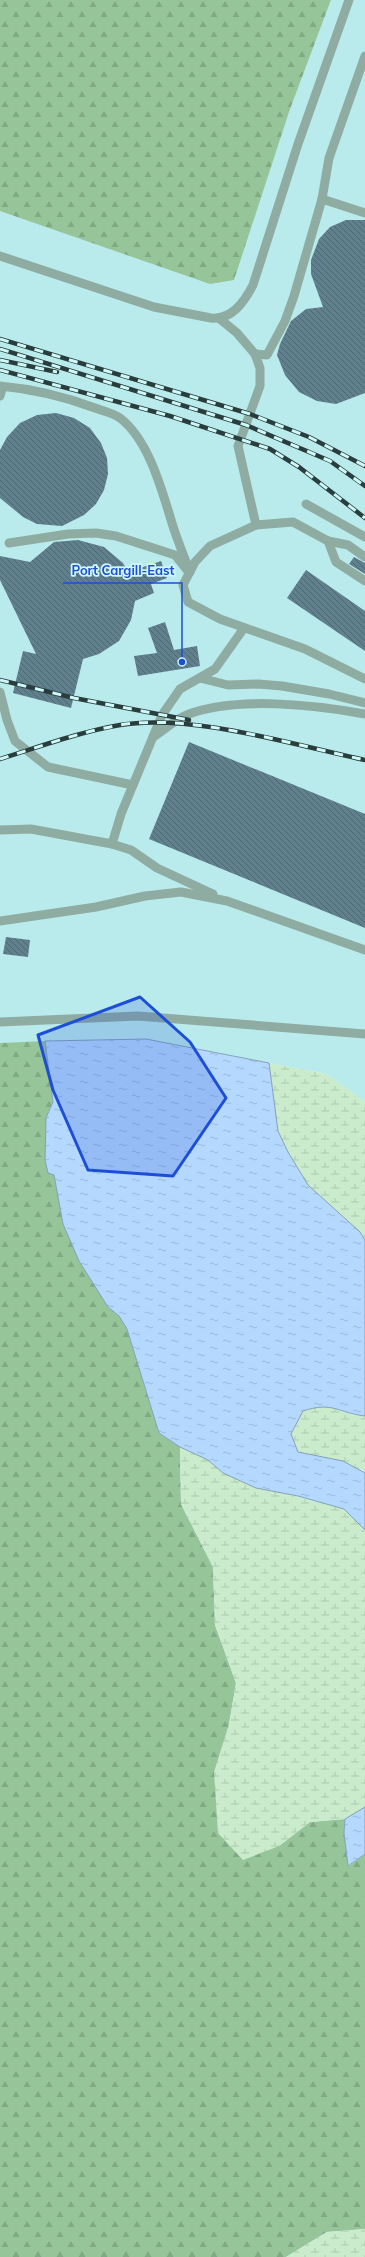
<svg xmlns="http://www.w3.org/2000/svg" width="365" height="2257" viewBox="0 0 365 2257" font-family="Mulish,sans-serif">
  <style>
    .built { fill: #b9ebec }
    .forest { fill: url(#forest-firs) }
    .wetland { fill: url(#wetland-marsh) }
    .water { fill: url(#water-ripples); stroke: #84a1bb }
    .building { fill: url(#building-back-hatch) }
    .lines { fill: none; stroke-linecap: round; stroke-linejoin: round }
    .service { stroke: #8faca2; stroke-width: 9 }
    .rail-casing { stroke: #293d3d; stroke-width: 4.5 }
    .rail { stroke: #cff8f9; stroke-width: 3; stroke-dasharray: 9; stroke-linecap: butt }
    .marked { fill: #1d4ed8; fill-opacity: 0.2; stroke: #1d4ed8; stroke-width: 3; stroke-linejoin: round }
    .leader { fill: none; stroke: #1d4ed8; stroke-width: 1.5 }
    .callout-dot { fill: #1d4ed8; stroke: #cff8f9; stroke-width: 1.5 }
    .callout-label { font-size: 13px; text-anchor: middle; font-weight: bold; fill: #1d4ed8; stroke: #cff8f9; stroke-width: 3.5; stroke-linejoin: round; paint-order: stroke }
  </style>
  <defs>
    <pattern id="forest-firs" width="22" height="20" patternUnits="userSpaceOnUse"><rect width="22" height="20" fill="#96c599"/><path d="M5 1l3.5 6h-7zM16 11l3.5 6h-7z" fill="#80a984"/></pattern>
    <pattern id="wetland-marsh" width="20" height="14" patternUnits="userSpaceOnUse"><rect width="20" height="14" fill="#cbeccc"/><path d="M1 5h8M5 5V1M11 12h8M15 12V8" fill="none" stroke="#adcaaf"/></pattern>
    <pattern id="water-ripples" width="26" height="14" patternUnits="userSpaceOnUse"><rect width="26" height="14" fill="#b5d8fe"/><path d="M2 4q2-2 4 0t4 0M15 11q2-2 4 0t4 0" fill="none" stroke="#9bb9d9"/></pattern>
    <pattern id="building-back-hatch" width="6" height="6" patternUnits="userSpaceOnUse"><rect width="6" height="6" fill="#60808d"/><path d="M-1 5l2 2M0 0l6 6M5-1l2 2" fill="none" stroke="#4e6873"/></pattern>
  </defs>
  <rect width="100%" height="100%" fill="#cff8f9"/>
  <path class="built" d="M 331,0 L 365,0 L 365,1102 L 327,1074 L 146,1039 L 0,1043 L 0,211 L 18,216 L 289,112 Z"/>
  <g class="forest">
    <path d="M 0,0 L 331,0 L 289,112 L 234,280 L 210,284 L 0,211 Z"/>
    <path d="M 45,1041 L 53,1102 L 46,1118 L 63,1224 L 108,1307 L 120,1316 L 127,1329 L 159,1433 L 180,1447 L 181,1504 L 213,1567 L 215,1625 L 236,1683 L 229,1724 L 279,1846 L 310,1822 L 345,1819 L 344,1833 L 349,1866 L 365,1854 L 365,2229 L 327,2232 L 286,2257 L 0,2257 L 0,1043 Z"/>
  </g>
  <g class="wetland">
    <path d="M 269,1063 L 327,1074 L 365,1102 L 365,1240 L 360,1232 L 308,1185 L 288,1152 L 278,1131 Z"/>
    <path d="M 315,1407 L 336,1407 L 352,1415 L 365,1416 L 365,1473 L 362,1470 L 298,1452 L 291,1434 L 303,1411 Z"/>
    <path d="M 180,1447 L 208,1460 L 223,1473 L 278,1492 L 344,1509 L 365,1530 L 365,1807 L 345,1819 L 310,1822 L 279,1846 L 243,1860 L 218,1833 L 214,1772 L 229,1724 L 236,1683 L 215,1625 L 213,1567 L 181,1504 Z"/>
    <path d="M 365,2229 L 365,2257 L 286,2257 L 327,2232 Z"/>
  </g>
  <g class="water">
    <path d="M 146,1039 L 269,1063 L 278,1131 L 288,1152 L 308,1185 L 360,1232 L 365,1240 L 365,1416 C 338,1413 333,1401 303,1411 L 291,1434 L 298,1452 L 343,1461 L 365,1473 L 365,1530 L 344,1509 L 298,1496 L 256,1488 L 223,1473 L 208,1460 L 180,1447 L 159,1433 L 127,1329 L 119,1316 L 108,1307 L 79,1261 L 63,1224 L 54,1175 L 48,1173 L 45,1160 L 46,1118 L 53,1102 L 45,1041 Z"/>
    <path d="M 365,1807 L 365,1854 L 348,1866 L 344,1833 L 345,1819 Z"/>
  </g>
  <g class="building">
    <path d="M 346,220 L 365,220 L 365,393 L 336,404 L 317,401 L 299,392 L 285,375 L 277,355 L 280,344 L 291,321 L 306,309 L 323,307 L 311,274 L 311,260 L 319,239 L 330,227 Z"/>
    <path d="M 56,413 L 74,418 L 90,428 L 101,443 L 107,458 L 108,474 L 104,490 L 96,504 L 84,515 L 62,526 L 37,524 L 23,517 L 0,498 L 0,450 L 7,437 L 20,423 L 37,415 Z"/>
    <path d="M 78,540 L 104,547 L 123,563 L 128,572 L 161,561 L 167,578 L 151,584 L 154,593 L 135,601 L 131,620 L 119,641 L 99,654 L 83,659 L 71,708 L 13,693 L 23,651 L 36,654 L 0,580 L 0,556 L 30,562 L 54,542 Z"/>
    <path d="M 354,557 L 365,563 L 365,574 L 349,564 Z"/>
    <path d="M 306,570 L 365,611 L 365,651 L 287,598 Z"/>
    <path d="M 165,622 L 174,650 L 197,646 L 200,666 L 138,676 L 134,656 L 157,653 L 148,628 Z"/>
    <path d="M 189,742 L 365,814 L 365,928 L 149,839 Z"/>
    <path d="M 6,937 L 30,940 L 28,957 L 3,954 Z"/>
  </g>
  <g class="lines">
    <g class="service">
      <path d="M 322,199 L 365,213"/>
      <path d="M 0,256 L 154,307 L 211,318 C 232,320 244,302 253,285 L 298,144 L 349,0"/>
      <path d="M 220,319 L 237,333 L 255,354 L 260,368 L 260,386 L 238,446 L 256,525"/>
      <path d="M 255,354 L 267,355 L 285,321 L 294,296 L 322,199 L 329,158 L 365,56"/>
      <path d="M 0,386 C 33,389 63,396 95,408 C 103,411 113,413 120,418 C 149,440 162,491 172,523 C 177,540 184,556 190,572"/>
      <path d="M 0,388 L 2,389 L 0,396"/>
      <path d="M 306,504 L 365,537"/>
      <path d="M 328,541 L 348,545 L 365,557"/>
      <path d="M 9,543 L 68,534 L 96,533 L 116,536 L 175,555 L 187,570"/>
      <path d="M 365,581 L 336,562 L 328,541 L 293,522 L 256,525 L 210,546 L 195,562 L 183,585 L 188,602 L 220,619 L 305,649 L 365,679"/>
      <path d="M 200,678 L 228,685 L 258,684 L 282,686 L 329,694 L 365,703"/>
      <path d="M 0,692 L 7,720 L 15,741 L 48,767 L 133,785"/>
      <path d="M 153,737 C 165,730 176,718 189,714 C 236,696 316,705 365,714"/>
      <path d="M 0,830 L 31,829 L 112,844 L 131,850 L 157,868 L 213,894"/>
      <path d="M 112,844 L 121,814 L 162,715 L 180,689 L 215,669 L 244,628"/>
      <path d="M 0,921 L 96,907 L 145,896 L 181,892 L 227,901 L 365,950"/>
      <path d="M 0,1022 L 138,1016 L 365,1034"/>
    </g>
    <g class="rail-casing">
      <g id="rail">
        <path d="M 0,339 L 250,414 L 309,437 L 365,466"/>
        <path d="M 0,349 L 246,425 L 330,461 L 365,486"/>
        <path d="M 0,360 L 57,372"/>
        <path d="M 0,370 L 170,416 L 270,449 L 299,467 L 365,518"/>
        <path d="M 0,680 L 74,698 L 189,720"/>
        <path d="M 0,759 C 39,747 79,732 120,725 C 190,713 294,745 365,760"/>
      </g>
    </g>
    <use href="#rail" class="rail"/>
  </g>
  <path class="marked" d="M 140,997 L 190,1042 L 226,1098 L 173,1176 L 88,1170 L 53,1090 L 38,1035 Z"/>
  <path class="leader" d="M182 662L182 583H63"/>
  <circle class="callout-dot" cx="182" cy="662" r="4"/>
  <g class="callout-label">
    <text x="123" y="575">Port Cargill-East</text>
  </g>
</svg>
